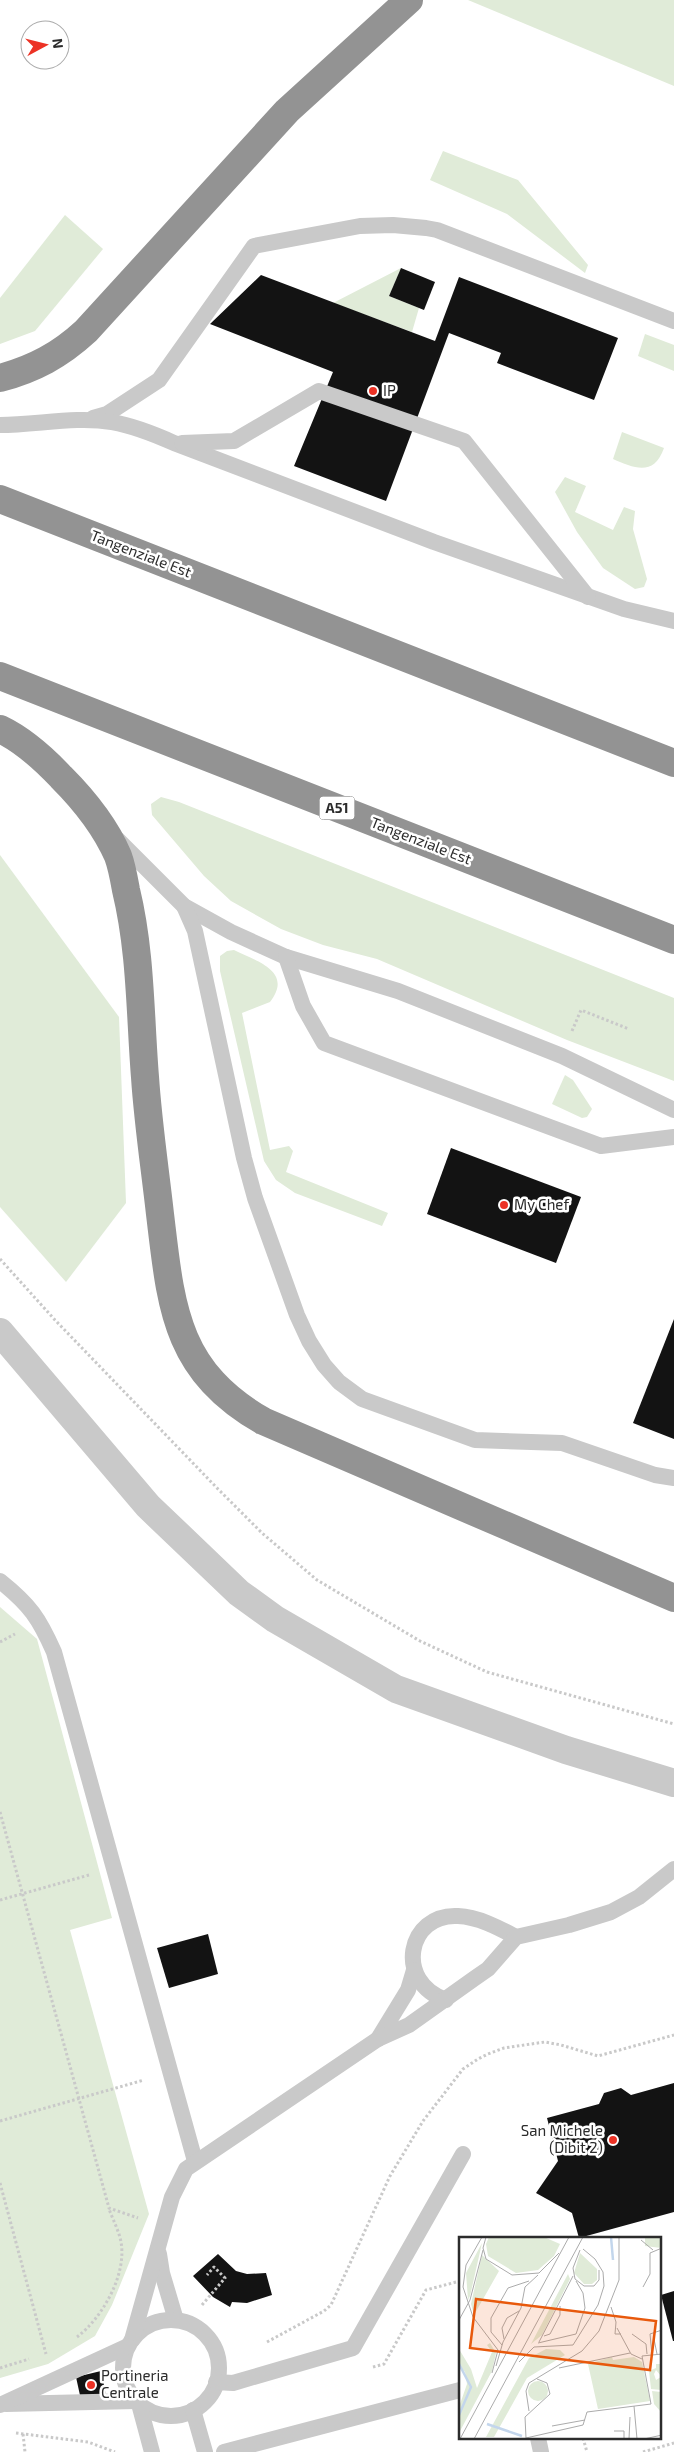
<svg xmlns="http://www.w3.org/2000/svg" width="674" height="2452" viewBox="0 0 674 2452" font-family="'Exo 2',sans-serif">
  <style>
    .green { fill: #e0ebd8 }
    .building { fill: #131313 }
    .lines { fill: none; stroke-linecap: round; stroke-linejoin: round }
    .path { stroke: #c9c9c9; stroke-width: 3; stroke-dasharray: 2.5 2.5; stroke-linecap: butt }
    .lane { stroke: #c9c9c9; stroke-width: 16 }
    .street { stroke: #c9c9c9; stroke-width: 28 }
    .highway { stroke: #939393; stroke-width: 28 }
    .poi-dot { fill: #ec3225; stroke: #fff; stroke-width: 2 }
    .labels { text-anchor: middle; stroke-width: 5; stroke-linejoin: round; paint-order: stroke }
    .shield { fill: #fff; stroke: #6b6b6b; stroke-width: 1 }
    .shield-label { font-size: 14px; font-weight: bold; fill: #2c2c2c }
    .poi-label { font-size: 15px; fill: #2c2c2c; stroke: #fff; text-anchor: start }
    .street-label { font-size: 15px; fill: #2c2c2c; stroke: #fff }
    .inset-river { fill: none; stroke: #c3d6ec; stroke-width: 2.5 }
    .inset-road { fill: none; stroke: #ababab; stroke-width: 1 }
    .view { fill: #e8590c; fill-opacity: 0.15; stroke: #e8590c; stroke-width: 2.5 }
    .inset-edge { fill: none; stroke: #2c2c2c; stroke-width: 2.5 }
  </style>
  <rect width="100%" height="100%" fill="#fff"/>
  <g class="green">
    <path d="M 468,0 L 674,0 L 674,86 Z"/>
    <path d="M 443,151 L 518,180 L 588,265 L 585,273 L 507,214 L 430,180 Z"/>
    <path d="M 65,215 L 103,249 L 35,331 L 0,344 L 0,298 Z"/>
    <path d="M 401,268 L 389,296 L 419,308 L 412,332 L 333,303 Z"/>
    <path d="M 645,334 L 674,345 L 674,371 L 638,356 Z"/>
    <path d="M 622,432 L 664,448 C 654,477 634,468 613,459 Z"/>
    <path d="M 565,477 L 586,486 L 575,512 L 613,530 L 624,507 L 635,511 L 633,529 L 647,579 L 644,587 L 635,589 L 603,568 L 577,532 L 555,492 Z"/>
    <path d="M 161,797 L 179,802 L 674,998 L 674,1081 L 567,1040 L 377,959 L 323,945 L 281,929 L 231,901 L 204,876 L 152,815 L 151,804 Z"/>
    <path d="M 0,855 L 119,1017 L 126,1203 L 66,1282 L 0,1207 Z"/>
    <path d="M 234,950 C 256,961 294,971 270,1002 L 242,1013 L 270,1150 L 289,1146 L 293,1151 L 286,1172 L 388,1213 L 382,1226 L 295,1193 L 276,1180 L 264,1161 L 220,971 L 220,956 L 227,951 Z"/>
    <path d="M 565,1075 L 573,1080 L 592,1109 L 587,1117 L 582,1118 L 552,1104 Z"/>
    <path d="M 0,1607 L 37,1639 L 112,1918 L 70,1930 L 149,2214 L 112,2305 L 95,2336 L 48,2364 L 0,2378 Z"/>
  </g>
  <g class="building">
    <path d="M 401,268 L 435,282 L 424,310 L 389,296 Z"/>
    <path d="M 261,275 L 435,341 L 459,277 L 618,338 L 594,400 L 497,363 L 501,353 L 449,333 L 386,501 L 294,466 L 333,372 L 210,324 Z"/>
    <path d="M 451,1148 L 581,1197 L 556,1263 L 427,1214 Z"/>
    <path d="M 674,1319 L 674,1439 L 633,1423 Z"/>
    <path d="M 208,1934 L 218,1974 L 169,1988 L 157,1948 Z"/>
    <path d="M 674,2083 L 674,2212 L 579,2238 L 572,2213 L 536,2193 L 558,2161 L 547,2118 L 599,2104 L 604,2093 L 621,2088 L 631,2095 Z"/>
    <path d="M 218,2254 L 236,2271 L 247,2274 L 266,2273 L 272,2295 L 247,2303 L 232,2302 L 230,2307 L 213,2297 L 193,2276 Z"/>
    <path d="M 674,2291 L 674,2341 L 673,2341 L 661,2295 Z"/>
    <path d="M 101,2371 L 106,2394 L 81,2400 L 76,2377 Z"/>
  </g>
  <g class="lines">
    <g class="path">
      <path d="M 572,1031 L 581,1010 L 629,1029"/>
      <path d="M 0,1259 L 55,1320 L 217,1488 L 262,1533 L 317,1580 L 420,1641 L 487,1672 L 674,1724"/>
      <path d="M 0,1642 L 15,1634"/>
      <path d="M 0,1812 L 109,2208 L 138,2218"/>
      <path d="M 0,1900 L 89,1875"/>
      <path d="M 0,2121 L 144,2080"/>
      <path d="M 0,2183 L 46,2354"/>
      <path d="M 202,2305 L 225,2278 L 214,2267 L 207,2275"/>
      <path d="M 77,2337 C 102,2318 127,2275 121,2242 C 119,2231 113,2220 109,2209"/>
      <path d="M 267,2342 L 324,2311 L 331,2305 L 390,2176 L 423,2121 L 463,2069 L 478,2059 L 488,2054 L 504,2048 L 531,2044 L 545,2042 L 561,2045 L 598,2056 L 674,2035"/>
      <path d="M 373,2367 L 384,2364 L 426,2290 L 460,2281"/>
      <path d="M 0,2368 L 29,2359"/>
      <path d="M 16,2433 L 88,2442 L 115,2452"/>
      <path d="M 23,2434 L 25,2452"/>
      <path d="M 583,2438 L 587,2452"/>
      <path d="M 643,2452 L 674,2443"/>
    </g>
    <g class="lane">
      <path d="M 93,418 L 107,414 L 159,380 L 254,246 L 360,226 L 393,225 L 426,228 L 437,230 L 674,321"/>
      <path d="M 0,425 C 37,425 75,416 112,422 C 134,426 154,434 174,443 L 434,542 L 624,609 L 674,621"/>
      <path d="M 182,443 L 234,441 L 319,391 L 464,441 L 588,597"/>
      <path d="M 117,839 L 184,906 L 231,932 L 286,957 L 398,991 L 562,1056 L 674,1110"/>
      <path d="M 184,906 L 195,931 L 244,1158 L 255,1198 L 297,1315 L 309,1341 L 324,1365 L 339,1382 L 362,1399 L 475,1440 L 562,1443 L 655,1475 L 674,1478"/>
      <path d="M 286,957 L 303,1006 L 324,1043 L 601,1146 L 674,1137"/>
      <path d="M 0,1581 C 30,1605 39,1618 54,1652 L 195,2161"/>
      <path d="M 446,2000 C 394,1982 407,1913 458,1916 C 479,1917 499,1928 516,1937"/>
      <path d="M 378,2039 L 408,1990 L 414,1970"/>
      <path d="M 159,2254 L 162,2273 L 176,2320"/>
      <circle cx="171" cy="2368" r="48"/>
      <path d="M 132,2340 L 172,2197 L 186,2169 L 378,2039 L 409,2025 L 475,1978 L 488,1969 L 516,1937 L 569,1925 L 611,1912 L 639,1897 L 674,1869"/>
      <path d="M 216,2382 L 233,2383 L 353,2348 L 463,2154"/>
      <path d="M 6,2404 L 136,2401"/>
      <path d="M 139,2404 L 152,2452"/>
      <path d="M 0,2405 L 128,2346"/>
      <path d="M 193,2410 L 205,2452"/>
      <path d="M 538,2438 L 541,2452"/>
      <path d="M 224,2452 L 460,2390"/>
    </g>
    <path class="street" d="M 0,1332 L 148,1506 L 239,1593 L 275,1619 L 396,1689 L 566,1750 L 674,1783"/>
    <g class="highway">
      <path d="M 0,378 C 34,369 60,355 86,331 L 287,111 L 409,0"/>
      <path d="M 0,499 L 674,763"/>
      <path d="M 0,676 L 674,940"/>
      <path d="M 0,729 C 23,740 44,759 61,777 C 84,800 105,826 118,856 C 122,867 124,879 126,890 C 141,952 140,1015 145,1077 C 148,1123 155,1169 160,1214 C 171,1305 174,1370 263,1421 L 674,1598"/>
    </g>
  </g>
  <g class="poi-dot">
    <circle cx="373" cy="391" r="5"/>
    <circle cx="504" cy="1205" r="5"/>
    <circle cx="613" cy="2140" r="5"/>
    <circle cx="91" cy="2385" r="5"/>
  </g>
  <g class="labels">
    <rect class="shield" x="319.5" y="796.5" width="35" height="23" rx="4"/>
    <g class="shield-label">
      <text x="337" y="813">A51</text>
    </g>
    <g class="poi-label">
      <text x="383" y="396">IP</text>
      <text x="514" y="1210">My Chef</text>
      <text x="603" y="2136" text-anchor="end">San Michele<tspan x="603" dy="17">(Dibit 2)</tspan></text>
      <text x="101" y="2381">Portineria<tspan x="101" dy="17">Centrale</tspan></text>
    </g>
    <g class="street-label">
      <text transform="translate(141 554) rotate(21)" y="5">Tangenziale Est</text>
      <text transform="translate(421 841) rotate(21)" y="5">Tangenziale Est</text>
    </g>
  </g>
  <g transform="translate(459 2237)">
    <rect width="202" height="202" fill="#fff"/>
    <path d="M 30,0 L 85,0 L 101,7 L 95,19 L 79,33 L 57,36 L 29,19 L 27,7 ZM 186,0 L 202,0 L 202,11 L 186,9 ZM 23,6 L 11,59 L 9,63 L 7,36 ZM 121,16 L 138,32 L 138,43 L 133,47 L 125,47 L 115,36 ZM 23,18 L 40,34 L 15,78 L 12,67 ZM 109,37 L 111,42 L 83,98 L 72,107 ZM 31,106 L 37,116 L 33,134 L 0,196 L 0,170 L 8,147 L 6,135 L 0,129 L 0,112 L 12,132 L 18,151 L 33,115 L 28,108 ZM 87,112 L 101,113 L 106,118 L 68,141 L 35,200 L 27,200 L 70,121 ZM 153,120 L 154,123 L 175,120 L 183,125 L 191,164 L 139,172 L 129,127 ZM 197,127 L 202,127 L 202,139 L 197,133 L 195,137 L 197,143 L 202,140 L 202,153 L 192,152 L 190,134 L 197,131 ZM69 154a10 10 0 1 1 20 0a10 10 0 1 1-20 0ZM 193,154 L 202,155 L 202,175 L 195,167 Z" fill="#e0ebd8"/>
    <path class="inset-river" d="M 152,0 L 154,23M 0,127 L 12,150 L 0,178M 28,187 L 63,199"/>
    <path class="inset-road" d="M 23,0 L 7,28 L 4,50 L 14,80 L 39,113 L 33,136M 27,0 L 24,11 L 27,22 L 53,38 L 80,36 L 100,16M 182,3 L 194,13M 121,13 L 114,31 L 116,42 L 125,49 L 135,49 L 140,43 L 140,33M 184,50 L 191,37 L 191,16 L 203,11M 152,70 L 157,85 L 156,97 L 162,97M 0,83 L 11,63 L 24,13M 158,91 L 172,117 L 183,122M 173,97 L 187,107 L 188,117M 85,99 L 91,97 L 101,78 L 101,69M 45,102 L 43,91 L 48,81 L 60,74M 195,102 L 198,117M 80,105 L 114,39M 79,106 L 117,97 L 126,71 L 124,56 L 117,44M 43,108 L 32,95 L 32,81 L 49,51 L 70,44M 193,118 L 191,97 L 203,93M 183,119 L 203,117M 60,125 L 75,110 L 114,108 L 139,68 L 145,49 L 144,35 L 136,22 L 124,12M 37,129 L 44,105 L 62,71 L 66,50 L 79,38M 100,131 L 171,116M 78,142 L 88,146 L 91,157 L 66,180 L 67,201 L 124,188 L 128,175 L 192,167 L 183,119M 175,169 L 178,202M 70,174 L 67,154 L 70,146 L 123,114 L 140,94 L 160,43 L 160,0M 93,189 L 126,183M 155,194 L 165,194 L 165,202M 1,202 L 110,0M 15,202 L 124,0M 170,202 L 171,180M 185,202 L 203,198"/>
    <path class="view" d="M 17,62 L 197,84 L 191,133 L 11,111 Z"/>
    <rect width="202" height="202" class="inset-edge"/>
  </g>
  <g transform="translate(45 45) rotate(83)"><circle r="24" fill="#ffffff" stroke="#ababab"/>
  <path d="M0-4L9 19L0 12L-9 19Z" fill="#ec3225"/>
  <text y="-8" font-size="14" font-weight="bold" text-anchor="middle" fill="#2c2c2c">N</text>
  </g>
</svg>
